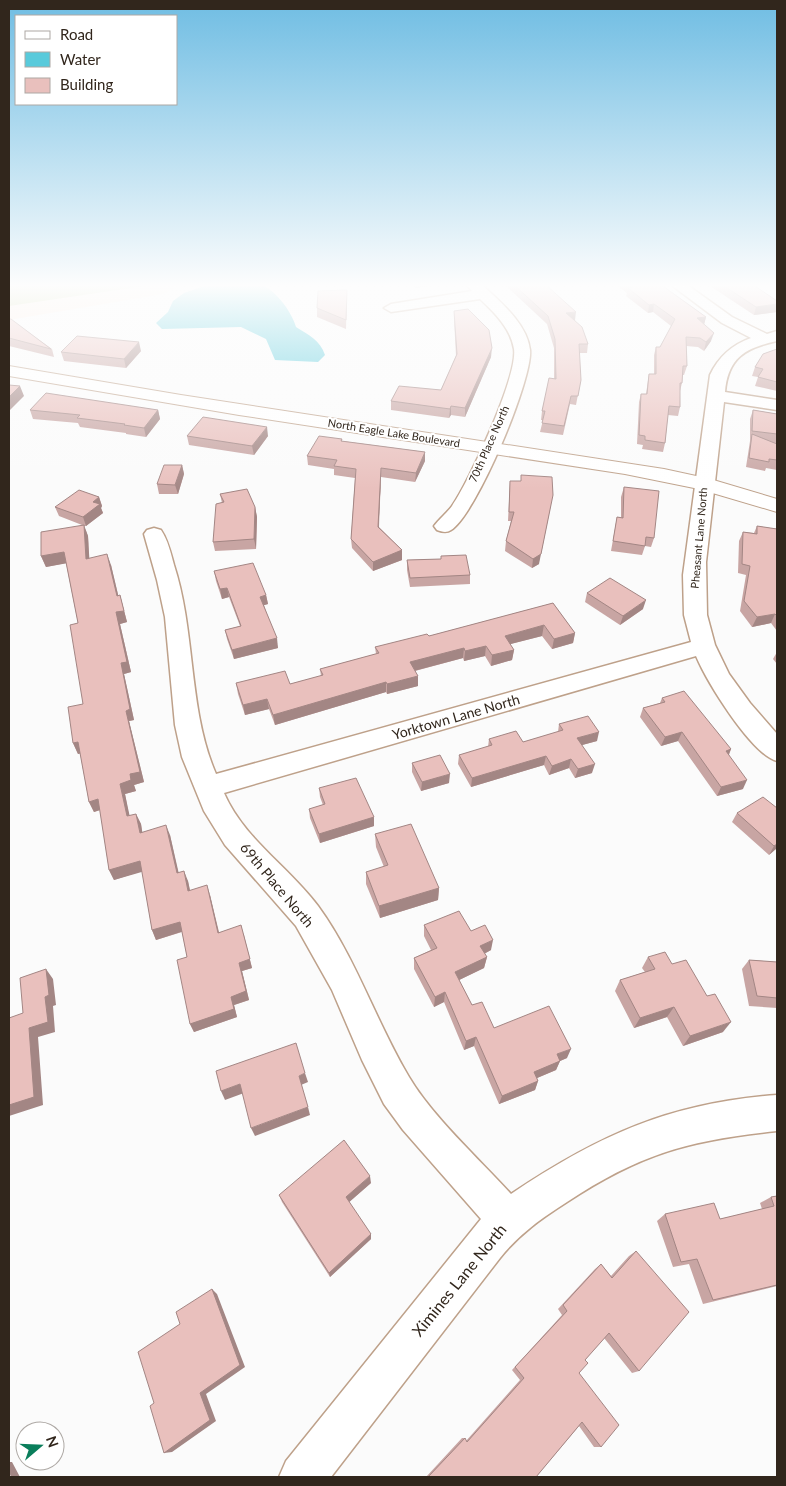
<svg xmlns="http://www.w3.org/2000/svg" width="786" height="1486" viewBox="0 0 786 1486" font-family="Lato,sans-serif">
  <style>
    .education { fill: #ffeee2 }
    .green { fill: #c8d394 }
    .water { fill: #59cadb }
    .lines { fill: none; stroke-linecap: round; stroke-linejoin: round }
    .street-casing { stroke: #bea18a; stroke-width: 3 }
    .secondary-casing { stroke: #bea18a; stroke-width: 2 }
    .street { fill: #fff; fill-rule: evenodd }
    .secondary { fill: #fff; fill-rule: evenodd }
    .wall { fill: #c8a5a3 }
    .shaded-wall { fill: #a38684 }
    .building { fill: #e9c0bd; stroke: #a38684 }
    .labels { text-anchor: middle; stroke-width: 4; stroke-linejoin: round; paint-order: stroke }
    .far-street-label { font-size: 11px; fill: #31261c; stroke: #fff }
    .street-label { font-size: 14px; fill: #31261c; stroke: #fff }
    .near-street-label { font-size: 16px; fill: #31261c; stroke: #fff }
  </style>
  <rect width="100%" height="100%" fill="#fbfbfb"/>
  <path class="education" d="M 9,284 L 183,284 L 163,294 L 9,320 Z"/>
  <path class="green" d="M 9,284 L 142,284 L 144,286 L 9,306 Z"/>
  <path class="water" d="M 210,284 C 225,284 243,281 258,284 C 274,287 292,312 296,327 C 309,335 320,340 325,355 L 318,362 L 275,360 L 266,339 L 241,327 L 162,329 L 156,323 L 168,312 L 173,301 L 184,293 Z"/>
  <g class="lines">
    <g class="street-casing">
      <g id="street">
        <path d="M 466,284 L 481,284 C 499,301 527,323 530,350 C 533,379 476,515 451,530 C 447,533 442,532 437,530 L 434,526 C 439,519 447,513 452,506 C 469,482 518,376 514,349 C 511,329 494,312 480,299 L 391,312 L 384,308 L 391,304 L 472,291 Z"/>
        <path d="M 670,284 L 686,284 L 732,317 L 767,334 L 777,331 L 777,341 C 745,348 728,358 725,392 L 777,400 L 777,410 L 724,402 L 706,562 L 707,615 L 715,645 L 729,674 L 750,703 L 777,734 L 777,761 C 751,754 707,682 696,656 L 224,793 C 244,839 289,867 318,906 C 356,958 376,1022 409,1077 C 432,1116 479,1159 511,1194 C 599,1135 670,1103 777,1095 L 777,1131 C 690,1140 641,1153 567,1202 C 542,1218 519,1234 500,1258 L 331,1477 L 279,1477 L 286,1461 L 481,1219 L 403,1130 L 384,1104 L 362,1060 L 332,990 L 296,926 L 225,845 L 204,811 L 182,757 L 175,725 L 165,617 L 157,580 L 144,534 L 147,530 L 154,528 L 161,530 C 168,540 171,554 174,565 C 196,633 188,710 216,774 L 691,642 L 684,615 L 683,575 L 710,375 C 719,356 732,345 751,338 L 722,323 Z"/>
      </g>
    </g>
    <g class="secondary-casing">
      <path id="secondary" d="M 9,366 L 181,395 L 664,469 L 710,479 L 777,499 L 777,512 L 699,489 L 625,474 L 239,415 L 9,376 Z"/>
    </g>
    <use href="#street" class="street"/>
    <use href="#secondary" class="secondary"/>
  </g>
  <g class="wall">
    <path d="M 412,284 L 443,284 L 416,288 Z"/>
    <path d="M 504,284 L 545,284 L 575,320 L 588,344 L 587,353 L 579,353 L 579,389 L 576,405 L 570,404 L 563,435 L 540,432 L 543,420 L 541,420 L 542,411 L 554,379 L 554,348 L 547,324 Z"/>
    <path d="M 615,284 L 660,284 L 706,317 L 704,324 L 711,341 L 704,351 L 698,347 L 686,346 L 687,366 L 684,375 L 683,375 L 682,383 L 680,391 L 680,407 L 678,416 L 668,415 L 665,443 L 663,452 L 642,449 L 643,445 L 637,444 L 639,402 L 641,394 L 646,394 L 649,374 L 654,374 L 654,355 L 656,347 L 660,347 L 671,326 L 653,312 L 648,313 L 626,296 L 627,293 Z"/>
    <path d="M 707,284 L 752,284 L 777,301 L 777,312 L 754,315 Z"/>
    <path d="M 347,290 L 346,329 L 317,317 L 317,308 Z"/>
    <path d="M 454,311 L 491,357 L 465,417 L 451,415 L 449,418 L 391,410 L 391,401 L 441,390 L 456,356 L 454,319 Z"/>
    <path d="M 9,319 L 52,349 L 54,357 L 9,346 Z"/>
    <path d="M 777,349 L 777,391 L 755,386 L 758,377 L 752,376 L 755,367 Z"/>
    <path d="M 141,351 L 126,368 L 64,361 L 61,352 Z"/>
    <path d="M 30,410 L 158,410 L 160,419 L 146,437 L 126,434 L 126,433 L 80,427 L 78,423 L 33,419 Z"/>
    <path d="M 753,410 L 777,414 L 777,470 L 766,468 L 765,471 L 746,467 L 750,441 L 750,419 Z"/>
    <path d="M 187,436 L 268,436 L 254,455 L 189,445 Z"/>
    <path d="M 342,439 L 342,441 L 425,452 L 425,461 L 415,482 L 381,477 L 379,527 L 402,550 L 402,560 L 373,571 L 352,548 L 351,539 L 355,478 L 334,475 L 334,469 L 308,465 L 307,456 Z"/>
    <path d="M 182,465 L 184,474 L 178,494 L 159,494 L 157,484 Z"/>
    <path d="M 521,475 L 539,564 L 532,568 L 505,551 L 506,541 L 511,521 L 508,521 L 510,481 L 521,481 Z"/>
    <path d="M 624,487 L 654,538 L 651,547 L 645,546 L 642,555 L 611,551 L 617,517 L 621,517 L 621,497 Z"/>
    <path d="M 220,494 L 255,507 L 257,517 L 256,549 L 215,551 L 213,542 L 222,503 Z"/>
    <path d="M 99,497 L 102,506 L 101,508 L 103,513 L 86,526 L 84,526 L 88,536 L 89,558 L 111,565 L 118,595 L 120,595 L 127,622 L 120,624 L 131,672 L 124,674 L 134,720 L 129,721 L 144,782 L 134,785 L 136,791 L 125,794 L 129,816 L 136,814 L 141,824 L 142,832 L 170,835 L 178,872 L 188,881 L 190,890 L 210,895 L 219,932 L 244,935 L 252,968 L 242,971 L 249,1000 L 234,1005 L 237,1017 L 194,1032 L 190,1024 L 187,957 L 182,932 L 156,940 L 152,930 L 142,871 L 114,880 L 109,870 L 100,810 L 94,812 L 89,802 L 80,753 L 78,754 L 73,743 L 83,704 L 78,623 L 66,563 L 46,567 L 41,556 L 82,525 L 59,516 L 55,507 Z"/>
    <path d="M 757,526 L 777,529 L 777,631 L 771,623 L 752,627 L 740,611 L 746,575 L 738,573 L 739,541 L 743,532 L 754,533 Z"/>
    <path d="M 441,559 L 470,575 L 470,584 L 410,587 L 407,570 L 407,560 Z"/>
    <path d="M 214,571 L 266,595 L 268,604 L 264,605 L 278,648 L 234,659 L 227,639 L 225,630 L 240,626 L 229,597 L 222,599 L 216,581 Z"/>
    <path d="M 587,593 L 643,609 L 620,625 L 585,602 Z"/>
    <path d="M 553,603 L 575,633 L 573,643 L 552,649 L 542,636 L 510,644 L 514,650 L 512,660 L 491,666 L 485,656 L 464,661 L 463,658 L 415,671 L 418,686 L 387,694 L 386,692 L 275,725 L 269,709 L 245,715 L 238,694 L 236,683 L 290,684 L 321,676 L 320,669 L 376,654 L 375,647 L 429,636 Z"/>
    <path d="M 777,652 L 777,664 L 773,659 Z"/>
    <path d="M 662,698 L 731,749 L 729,755 L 743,789 L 717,796 L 678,741 L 661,746 L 640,717 L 643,708 L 660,703 Z"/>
    <path d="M 559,724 L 597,741 L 582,745 L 592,773 L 575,778 L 569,768 L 549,775 L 544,765 L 471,787 L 458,764 L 459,755 L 488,747 L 489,739 L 523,742 L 558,732 Z"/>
    <path d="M 412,763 L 449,783 L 421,791 L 412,772 Z"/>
    <path d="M 319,788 L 374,817 L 374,826 L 320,843 L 310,818 L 309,809 L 323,805 L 320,797 Z"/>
    <path d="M 777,808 L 777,848 L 769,855 L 732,822 L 737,813 Z"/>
    <path d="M 375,834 L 439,888 L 438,900 L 380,918 L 366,884 L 366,872 L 384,867 L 376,847 Z"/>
    <path d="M 424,925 L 471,931 L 491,950 L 484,954 L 487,957 L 484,968 L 459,980 L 472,1005 L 494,1028 L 567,1058 L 560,1061 L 556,1070 L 537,1078 L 538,1081 L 535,1090 L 499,1104 L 474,1046 L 464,1050 L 444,1002 L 434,1007 L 414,969 L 414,958 L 431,950 L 424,936 Z"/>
    <path d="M 648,957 L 672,964 L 723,1032 L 683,1046 L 667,1017 L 634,1028 L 615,991 L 620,980 L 645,972 L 642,968 Z"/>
    <path d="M 749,960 L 777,962 L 777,1008 L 749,1006 L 742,969 Z"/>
    <path d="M 371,1183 L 349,1202 L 371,1239 L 330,1277 L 282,1202 L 279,1195 Z"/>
    <path d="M 777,1196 L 777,1286 L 703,1304 L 689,1264 L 673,1267 L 657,1221 L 665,1214 L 720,1219 L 762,1209 L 760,1203 L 771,1197 Z"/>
    <path d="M 636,1251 L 639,1371 L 632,1373 L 604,1338 L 585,1360 L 579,1373 L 601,1447 L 594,1447 L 579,1426 L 536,1477 L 426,1477 L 462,1438 L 465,1438 L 466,1441 L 520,1380 L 512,1370 L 562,1315 L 558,1309 L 595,1269 L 601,1264 L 611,1276 L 629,1256 Z"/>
  </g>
  <g class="shaded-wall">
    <path d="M 416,284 L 443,284 L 416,288 Z"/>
    <path d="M 654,304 L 653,312 L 648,313 L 649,305 Z"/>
    <path d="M 777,304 L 777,312 L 754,315 L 756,307 Z"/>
    <path d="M 576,312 L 575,320 L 565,321 L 566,313 Z"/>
    <path d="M 706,317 L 704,325 L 697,318 Z"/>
    <path d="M 714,333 L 711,341 L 704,351 L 706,342 Z"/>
    <path d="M 139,342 L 141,351 L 126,368 L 124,359 Z"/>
    <path d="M 492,348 L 491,357 L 465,417 L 465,408 Z"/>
    <path d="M 20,386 L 24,396 L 9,411 L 9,397 Z"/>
    <path d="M 451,406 L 451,415 L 449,418 L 450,409 Z"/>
    <path d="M 158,410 L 160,419 L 146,437 L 144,428 Z"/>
    <path d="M 267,427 L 268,436 L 254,455 L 252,446 Z"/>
    <path d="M 425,452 L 425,461 L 415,482 L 416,473 Z"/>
    <path d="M 182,465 L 184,474 L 178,494 L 175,485 Z"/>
    <path d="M 381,468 L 381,477 L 378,536 L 378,527 Z"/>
    <path d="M 99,497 L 102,506 L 101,508 L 103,513 L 86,526 L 83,517 L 93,502 Z"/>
    <path d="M 551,504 L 539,564 L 532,568 L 533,559 Z"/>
    <path d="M 255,507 L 257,517 L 256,549 L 254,539 Z"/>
    <path d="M 84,525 L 88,536 L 90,570 L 86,559 Z"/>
    <path d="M 402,550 L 402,560 L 373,571 L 373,562 Z"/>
    <path d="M 64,552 L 68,563 L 46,567 L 41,556 Z"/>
    <path d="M 107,554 L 111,565 L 121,607 L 117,596 Z"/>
    <path d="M 227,588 L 229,597 L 222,599 L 220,589 Z"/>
    <path d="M 120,595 L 127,622 L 120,624 L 131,672 L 124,674 L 134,720 L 129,721 L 144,782 L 134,785 L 136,791 L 125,794 L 132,827 L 127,816 L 120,784 L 130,774 L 126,711 L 116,612 Z"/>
    <path d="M 266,595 L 268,604 L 261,606 L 260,597 Z"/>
    <path d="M 646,600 L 643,609 L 620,625 L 623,616 Z"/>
    <path d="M 775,614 L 771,623 L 752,627 L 757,617 Z"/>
    <path d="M 544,625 L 542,636 L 503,646 L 505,636 Z"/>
    <path d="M 575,633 L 573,643 L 552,649 L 554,639 Z"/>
    <path d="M 277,638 L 278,648 L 234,659 L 232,650 Z"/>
    <path d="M 486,646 L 485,656 L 464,661 L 465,651 Z"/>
    <path d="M 464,648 L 463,658 L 410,672 L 410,662 Z"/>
    <path d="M 514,650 L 512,660 L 491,666 L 492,655 Z"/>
    <path d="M 418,676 L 418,686 L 387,694 L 387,684 Z"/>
    <path d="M 386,682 L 386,692 L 275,725 L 273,715 Z"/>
    <path d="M 267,699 L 269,709 L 245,715 L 243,705 Z"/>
    <path d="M 599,732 L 597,741 L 575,747 L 577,738 Z"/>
    <path d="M 682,732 L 678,741 L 661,746 L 665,737 Z"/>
    <path d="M 78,742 L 83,753 L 78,754 L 73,743 Z"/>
    <path d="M 731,749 L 727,758 L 726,751 Z"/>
    <path d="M 546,756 L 544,765 L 471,787 L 472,778 Z"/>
    <path d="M 571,759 L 569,768 L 549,775 L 552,766 Z"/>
    <path d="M 595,764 L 592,773 L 575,778 L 578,769 Z"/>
    <path d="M 450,774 L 449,783 L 421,791 L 422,782 Z"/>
    <path d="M 747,780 L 743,789 L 717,796 L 721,787 Z"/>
    <path d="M 98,799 L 103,809 L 94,812 L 89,802 Z"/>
    <path d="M 136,814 L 141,824 L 144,843 L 140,833 Z"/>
    <path d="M 374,817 L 374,826 L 320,843 L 319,834 Z"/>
    <path d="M 166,825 L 170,835 L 181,883 L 177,873 Z"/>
    <path d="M 777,844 L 777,848 L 769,855 L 774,846 Z"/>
    <path d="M 140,861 L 145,871 L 114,880 L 109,870 Z"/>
    <path d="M 184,871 L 188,881 L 192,901 L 188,891 Z"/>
    <path d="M 207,885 L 210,895 L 221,942 L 218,933 Z"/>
    <path d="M 439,888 L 438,900 L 380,918 L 379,906 Z"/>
    <path d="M 180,922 L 184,931 L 156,940 L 152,930 Z"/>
    <path d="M 241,925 L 252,968 L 242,971 L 249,1000 L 234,1005 L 237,1017 L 194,1032 L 190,1024 L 231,997 L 239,963 Z"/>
    <path d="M 493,940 L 491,950 L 478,957 L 480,946 Z"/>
    <path d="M 487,957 L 484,968 L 453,983 L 455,972 Z"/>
    <path d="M 46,969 L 53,979 L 56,1005 L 53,1006 L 55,1032 L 38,1037 L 43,1105 L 9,1116 L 9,1105 L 29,1028 L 45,997 Z"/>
    <path d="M 445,992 L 444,1002 L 434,1007 L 435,997 Z"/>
    <path d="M 674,1007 L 667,1017 L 634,1028 L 640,1018 Z"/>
    <path d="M 731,1022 L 723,1032 L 683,1046 L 690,1036 Z"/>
    <path d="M 476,1037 L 474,1046 L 464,1050 L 466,1041 Z"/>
    <path d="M 571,1049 L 567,1058 L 560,1061 L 556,1070 L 530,1081 L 534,1072 L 557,1054 Z"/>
    <path d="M 305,1073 L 308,1082 L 301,1085 L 299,1076 Z"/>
    <path d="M 538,1081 L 535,1090 L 499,1104 L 502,1096 Z"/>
    <path d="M 240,1084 L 244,1093 L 225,1100 L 221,1091 Z"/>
    <path d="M 308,1107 L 310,1115 L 255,1136 L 251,1128 Z"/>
    <path d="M 370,1176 L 371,1183 L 347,1204 L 346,1197 Z"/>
    <path d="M 371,1234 L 371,1239 L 330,1277 L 329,1273 Z"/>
    <path d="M 212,1289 L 217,1294 L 245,1367 L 206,1394 L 216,1421 L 172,1452 L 164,1453 Z"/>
    <path d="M 9,1462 L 12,1462 L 20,1477 L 11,1477 L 9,1472 Z"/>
  </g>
  <g class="building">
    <path d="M 513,284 L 545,284 L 576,312 L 566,313 L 582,327 L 588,344 L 579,344 L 581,380 L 578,396 L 571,396 L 564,426 L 542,423 L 545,411 L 542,411 L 549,378 L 556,379 L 555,339 L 548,316 Z"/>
    <path d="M 627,284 L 660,284 L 706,317 L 697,318 L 714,333 L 706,342 L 700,338 L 686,337 L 687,366 L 683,366 L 682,383 L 680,383 L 680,407 L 669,406 L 665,443 L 645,440 L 645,436 L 639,435 L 641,394 L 647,394 L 649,374 L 656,374 L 656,347 L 660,347 L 675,319 L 654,304 L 649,305 L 628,288 L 632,287 Z"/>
    <path d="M 721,284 L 752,284 L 777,301 L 777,304 L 756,307 Z"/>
    <path d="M 347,290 L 346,320 L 317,308 L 318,291 Z"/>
    <path d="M 468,309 L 489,330 L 492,348 L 465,408 L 451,406 L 450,409 L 391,401 L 399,386 L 441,390 L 457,354 L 454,311 Z"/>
    <path d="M 9,319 L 11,319 L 51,349 L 9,338 Z"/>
    <path d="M 77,336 L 139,342 L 124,359 L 61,352 Z"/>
    <path d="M 777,349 L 777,382 L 758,377 L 763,369 L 755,367 L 763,354 Z"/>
    <path d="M 9,385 L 20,386 L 9,397 Z"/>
    <path d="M 46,393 L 158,410 L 144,428 L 124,425 L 125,424 L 77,418 L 80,415 L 30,410 Z"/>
    <path d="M 753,410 L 777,414 L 777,434 L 752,431 Z"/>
    <path d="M 203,417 L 267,427 L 252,446 L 187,436 Z"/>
    <path d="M 752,434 L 777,444 L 777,460 L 769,459 L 769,462 L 749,458 Z"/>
    <path d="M 319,436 L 342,439 L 341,441 L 425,452 L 416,473 L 381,468 L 378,527 L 402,550 L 373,562 L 351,539 L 356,469 L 334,466 L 337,460 L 307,456 Z"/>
    <path d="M 164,465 L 182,465 L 175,485 L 157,484 Z"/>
    <path d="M 521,475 L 552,477 L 553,495 L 541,554 L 533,559 L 506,541 L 514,512 L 509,512 L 510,481 L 521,481 Z"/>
    <path d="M 624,487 L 659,491 L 654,538 L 646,537 L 645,546 L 613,541 L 617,517 L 623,518 Z"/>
    <path d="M 247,489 L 255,507 L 254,539 L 213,542 L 216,504 L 224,502 L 220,494 Z"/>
    <path d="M 79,490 L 99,497 L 93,502 L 100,504 L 83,517 L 55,507 Z"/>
    <path d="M 84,525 L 86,559 L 107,554 L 117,596 L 120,595 L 124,611 L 116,612 L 127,662 L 121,663 L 130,709 L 126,711 L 140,772 L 130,774 L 131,780 L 120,784 L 127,816 L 136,814 L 140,833 L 166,825 L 177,873 L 184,871 L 188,891 L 207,885 L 218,933 L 241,925 L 250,959 L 239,963 L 246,991 L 231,997 L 234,1009 L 190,1024 L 177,960 L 187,957 L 180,922 L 152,930 L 140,861 L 109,870 L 98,799 L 89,802 L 78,742 L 73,743 L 68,707 L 83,704 L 70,625 L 78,623 L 64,552 L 41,556 L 41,532 Z"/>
    <path d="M 757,526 L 777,529 L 777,616 L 775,614 L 757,617 L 744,601 L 750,566 L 742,564 L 743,532 L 757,534 Z"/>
    <path d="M 466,555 L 470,575 L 410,578 L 407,560 L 441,559 L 441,556 Z"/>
    <path d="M 253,563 L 266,595 L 260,597 L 277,638 L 232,650 L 225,630 L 241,626 L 227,588 L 220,589 L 214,571 Z"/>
    <path d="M 610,578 L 646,600 L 623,616 L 587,593 Z"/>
    <path d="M 553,603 L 575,633 L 554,639 L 544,625 L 505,636 L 514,650 L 492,655 L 486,646 L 465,651 L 464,648 L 410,662 L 418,676 L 387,684 L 386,682 L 273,715 L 267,699 L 243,705 L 236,683 L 285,671 L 290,684 L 323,675 L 320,669 L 379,653 L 375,647 L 427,634 L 429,636 Z"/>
    <path d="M 684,691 L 731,749 L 726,751 L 747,780 L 721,787 L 682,732 L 665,737 L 643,708 L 665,702 L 662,698 Z"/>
    <path d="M 588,716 L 599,732 L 577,738 L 595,764 L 578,769 L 571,759 L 552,766 L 546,756 L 472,778 L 459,755 L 492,745 L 489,739 L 516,731 L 523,742 L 563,730 L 559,724 Z"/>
    <path d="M 440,755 L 450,774 L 422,782 L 412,763 Z"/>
    <path d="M 356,778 L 374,817 L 319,834 L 309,809 L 325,804 L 319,788 Z"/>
    <path d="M 763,797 L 777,808 L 777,844 L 774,846 L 737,813 Z"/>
    <path d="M 411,824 L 439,888 L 379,906 L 366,872 L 388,865 L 375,834 Z"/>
    <path d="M 459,911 L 471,931 L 485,925 L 493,940 L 480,946 L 487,957 L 455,972 L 472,1005 L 482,1002 L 494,1028 L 549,1006 L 571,1049 L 557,1054 L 560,1061 L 534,1072 L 538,1081 L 502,1096 L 476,1037 L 466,1041 L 445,992 L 435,997 L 414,958 L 437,948 L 424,925 Z"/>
    <path d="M 665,952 L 672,964 L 686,960 L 707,996 L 715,994 L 731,1022 L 690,1036 L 674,1007 L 640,1018 L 620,980 L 655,969 L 648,957 Z"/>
    <path d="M 749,960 L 777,962 L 777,998 L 757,996 Z"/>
    <path d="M 46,969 L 49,995 L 45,997 L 48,1022 L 29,1028 L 34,1097 L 9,1105 L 9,1018 L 23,1013 L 20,978 Z"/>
    <path d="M 296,1043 L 305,1073 L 299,1076 L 308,1107 L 251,1128 L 240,1084 L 221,1091 L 216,1071 Z"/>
    <path d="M 344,1140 L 370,1176 L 346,1197 L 371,1234 L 329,1273 L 279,1195 Z"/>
    <path d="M 777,1196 L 777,1285 L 713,1300 L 697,1259 L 681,1262 L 665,1214 L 714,1203 L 720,1219 L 774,1206 L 771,1197 Z"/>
    <path d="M 636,1251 L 689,1312 L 639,1371 L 609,1333 L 585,1360 L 588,1363 L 579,1373 L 619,1425 L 601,1447 L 582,1422 L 536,1477 L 428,1477 L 465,1438 L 467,1442 L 524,1378 L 515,1367 L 567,1311 L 563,1305 L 601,1264 L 612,1278 Z"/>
    <path d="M 212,1289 L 240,1365 L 200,1393 L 210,1420 L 164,1453 L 150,1406 L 154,1403 L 138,1352 L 180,1324 L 176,1312 Z"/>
  </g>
  <linearGradient id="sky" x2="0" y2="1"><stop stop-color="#6fbde3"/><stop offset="0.58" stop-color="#fdfdfd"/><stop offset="1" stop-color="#fdfdfd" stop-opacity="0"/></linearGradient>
  <rect width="786" height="492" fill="url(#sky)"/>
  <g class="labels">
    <g class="far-street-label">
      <text transform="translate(394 433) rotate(9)" y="4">North Eagle Lake Boulevard</text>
      <text transform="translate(489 444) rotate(-66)" y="4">70th Place North</text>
      <text transform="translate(699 538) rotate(-85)" y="4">Pheasant Lane North</text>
    </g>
    <g class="street-label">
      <text transform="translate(456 717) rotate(-16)" y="5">Yorktown Lane North</text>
      <text transform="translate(277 885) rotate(50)" y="5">69th Place North</text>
    </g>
    <g class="near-street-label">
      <text transform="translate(459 1280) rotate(-51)" y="6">Ximines Lane North</text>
    </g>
  </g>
  <rect width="786" height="1486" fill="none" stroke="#31261c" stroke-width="20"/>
  <rect x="15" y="15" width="162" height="90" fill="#ffffff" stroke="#ada8a4"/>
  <rect x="25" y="31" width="25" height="8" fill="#ffffff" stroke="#ada8a4"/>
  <text x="60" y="40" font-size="15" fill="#31261c">Road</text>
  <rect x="25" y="52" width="25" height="15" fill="#59cadb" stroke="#ada8a4"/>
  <text x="60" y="65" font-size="15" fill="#31261c">Water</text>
  <rect x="25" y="78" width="25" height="15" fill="#e9c0bd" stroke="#ada8a4"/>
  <text x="60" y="90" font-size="15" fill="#31261c">Building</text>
  <g transform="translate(40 1446) rotate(71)"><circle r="24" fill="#ffffff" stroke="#ada8a4"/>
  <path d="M0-4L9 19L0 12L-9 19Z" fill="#0a7e5b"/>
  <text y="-8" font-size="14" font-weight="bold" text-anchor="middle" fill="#31261c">N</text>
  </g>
</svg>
